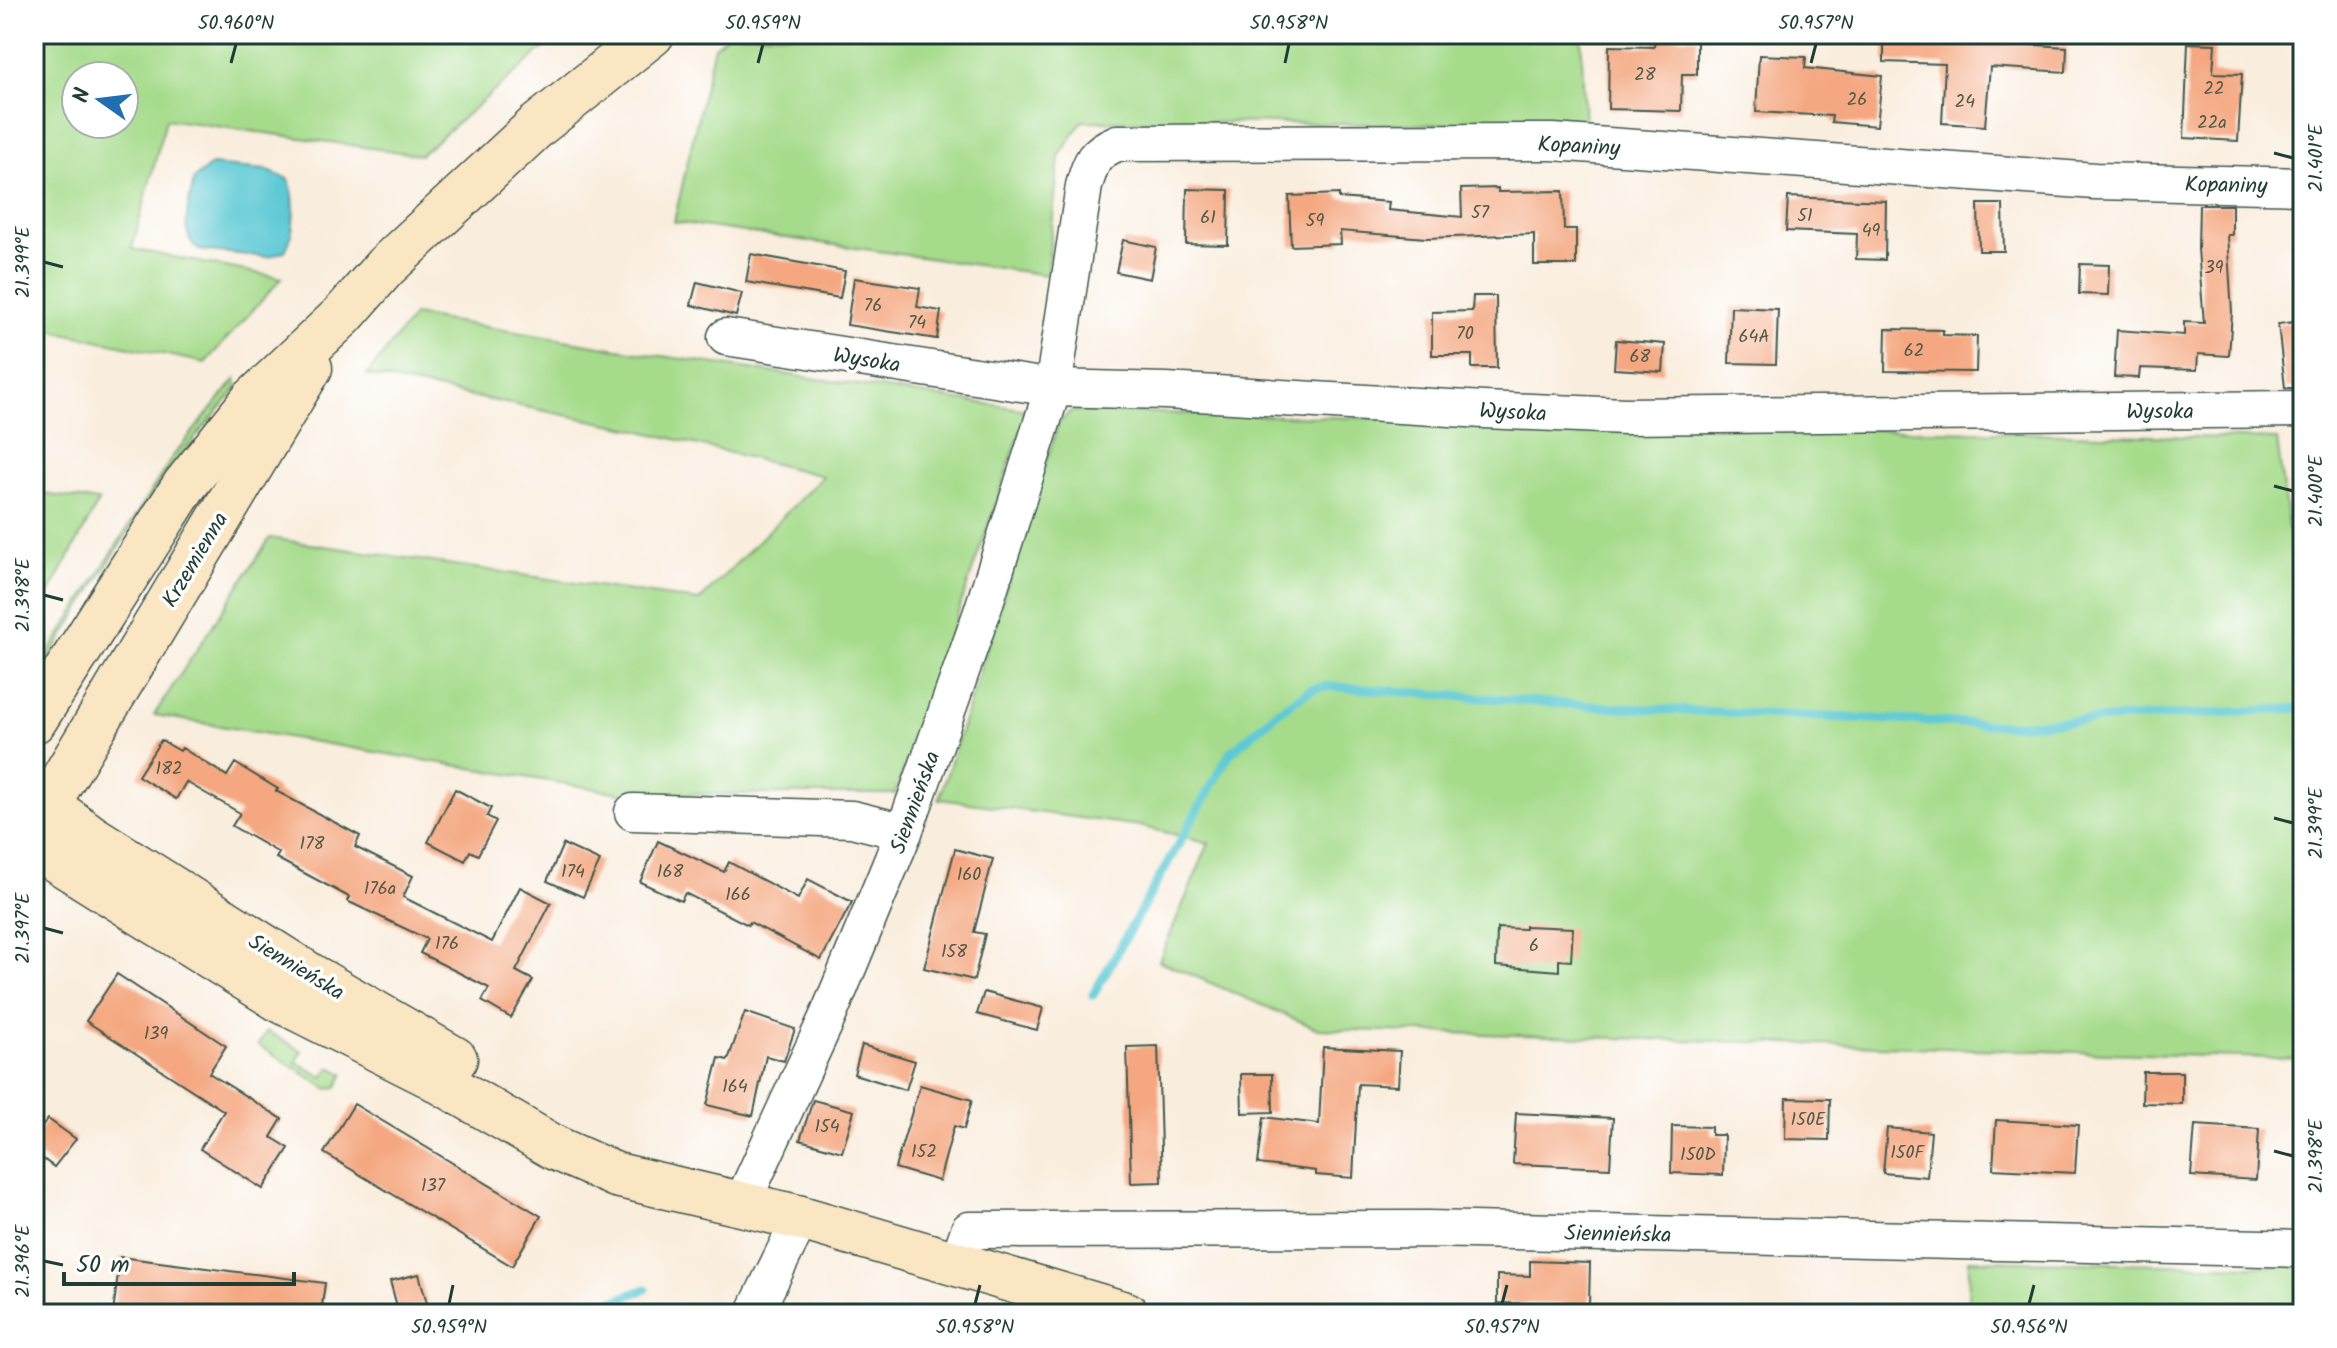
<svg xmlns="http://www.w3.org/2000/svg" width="2337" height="1348" viewBox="0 0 2337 1348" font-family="Kalam,sans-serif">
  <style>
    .green { fill: #a6db8b; stroke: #628c60; stroke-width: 2; fill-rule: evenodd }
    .water { fill: #5dc9d4; stroke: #3e8384; stroke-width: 2 }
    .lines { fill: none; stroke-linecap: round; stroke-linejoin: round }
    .stream { stroke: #5dc9d4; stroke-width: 9 }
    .building { fill: #f4a780 }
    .minor-casing { stroke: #40574d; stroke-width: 39 }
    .secondary-casing { stroke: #40574d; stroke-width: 47 }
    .minor { stroke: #fff; stroke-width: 36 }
    .secondary { stroke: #fbe6c4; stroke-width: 44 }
    .ticks { fill: none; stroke: #1f3d34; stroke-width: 3 }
    .labels { text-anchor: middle; stroke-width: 7; stroke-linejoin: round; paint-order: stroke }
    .number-label { font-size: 18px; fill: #545847 }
    .street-label { font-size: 22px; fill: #1f3d34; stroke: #fff }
    .neatline { fill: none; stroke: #1f3d34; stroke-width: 3 }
    .ticks-label { font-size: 20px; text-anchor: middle; fill: #1f3d34 }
  </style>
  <rect width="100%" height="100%" fill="#fff"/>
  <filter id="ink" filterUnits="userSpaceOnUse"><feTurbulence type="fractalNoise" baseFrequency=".0125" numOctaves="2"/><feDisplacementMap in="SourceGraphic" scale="16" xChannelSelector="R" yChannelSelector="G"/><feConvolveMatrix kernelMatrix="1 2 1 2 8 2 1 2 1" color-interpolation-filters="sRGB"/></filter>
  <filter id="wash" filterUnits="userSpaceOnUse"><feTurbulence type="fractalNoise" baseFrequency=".006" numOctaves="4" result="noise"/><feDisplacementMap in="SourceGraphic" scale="32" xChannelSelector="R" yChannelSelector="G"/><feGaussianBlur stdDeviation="1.8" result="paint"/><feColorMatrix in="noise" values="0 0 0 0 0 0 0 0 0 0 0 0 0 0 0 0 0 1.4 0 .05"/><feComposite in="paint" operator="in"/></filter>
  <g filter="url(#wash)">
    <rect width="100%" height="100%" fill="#f9eddd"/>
    <g class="green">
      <path d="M 34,34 L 560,34 L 420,155 L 166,119 L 132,249 L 282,278 L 205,363 L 34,327 ZM 124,76 L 124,124 L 76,124 L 76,76 Z"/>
      <path d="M 729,34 L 1581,34 L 1585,126 L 1082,121 L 1059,157 L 1047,275 L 674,222 L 714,46 Z"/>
      <path d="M 414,315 L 648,354 L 1028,410 L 895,794 L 626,794 L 154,715 L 270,538 L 699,601 L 823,476 L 634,429 L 367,375 Z"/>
      <path d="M 236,379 L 238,387 L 173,464 L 155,489 L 34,683 L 34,676 L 173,456 Z"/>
      <path d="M 1070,411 L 2277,439 L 2291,553 L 2303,553 L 2303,1059 L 1318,1029 L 1159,961 L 1209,843 L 1140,826 L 939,799 L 1058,425 Z"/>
      <path d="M 34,493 L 99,501 L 34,622 Z"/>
      <path d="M 267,1031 L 302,1051 L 296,1062 L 323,1077 L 330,1067 L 344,1074 L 337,1087 L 328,1089 L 258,1045 Z"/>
      <path d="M 1969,1260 L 2303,1267 L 2303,1314 L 1968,1314 Z"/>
    </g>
    <path class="water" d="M 211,165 L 266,170 L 288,179 C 297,196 295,234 285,251 L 268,257 L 199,250 C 177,234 190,202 194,179 Z"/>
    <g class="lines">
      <g class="stream">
        <path d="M 1093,995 L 1230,753 L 1279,711 L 1310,690 L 1325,686 L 1606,707 L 2007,725 L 2303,708"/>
        <path d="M 577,1314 L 646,1289"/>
      </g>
    </g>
    <g id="blocks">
      <g class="building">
        <path d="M 1884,35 L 1986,38 L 1986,42 L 2067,47 L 2066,72 L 1990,67 L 1985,126 L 1942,123 L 1945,64 L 1884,62 Z"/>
        <path d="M 1655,37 L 1697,38 L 1697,74 L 1682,74 L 1681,111 L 1608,109 L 1609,46 L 1654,47 Z"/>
        <path d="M 2188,43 L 2215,44 L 2213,73 L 2242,74 L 2238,141 L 2184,138 Z"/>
        <path d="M 1759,55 L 1806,57 L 1805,68 L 1882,76 L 1877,126 L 1831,122 L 1832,116 L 1756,112 Z"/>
        <path d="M 1498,188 L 1498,192 L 1563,191 L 1564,229 L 1576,229 L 1576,265 L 1534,265 L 1534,234 L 1426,238 L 1340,231 L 1341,244 L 1291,246 L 1289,196 L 1339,194 L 1339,198 L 1389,202 L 1388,210 L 1462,217 L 1461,189 Z"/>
        <path d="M 1187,189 L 1229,190 L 1228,245 L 1186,244 Z"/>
        <path d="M 1788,197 L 1886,201 L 1885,260 L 1856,259 L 1857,234 L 1786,231 Z"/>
        <path d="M 1978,204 L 2003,204 L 2004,251 L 1979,251 Z"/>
        <path d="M 2199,205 L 2232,205 L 2232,235 L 2227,235 L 2232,312 L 2229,356 L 2198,354 L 2197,370 L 2140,368 L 2139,378 L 2114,377 L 2117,330 L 2184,335 L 2184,322 L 2204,323 L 2198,249 Z"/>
        <path d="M 1123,240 L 1156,247 L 1150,279 L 1116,272 Z"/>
        <path d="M 751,254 L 845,271 L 840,298 L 746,282 Z"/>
        <path d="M 2080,264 L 2109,265 L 2108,295 L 2079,294 Z"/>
        <path d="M 854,278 L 920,288 L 917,307 L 941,311 L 937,339 L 847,325 Z"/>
        <path d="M 697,282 L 742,293 L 736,316 L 691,305 Z"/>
        <path d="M 1473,296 L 1496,296 L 1497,368 L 1472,368 L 1472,355 L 1432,355 L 1432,312 L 1472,311 Z"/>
        <path d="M 1731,307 L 1778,309 L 1776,364 L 1729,363 Z"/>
        <path d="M 2303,321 L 2303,388 L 2285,388 L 2278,324 Z"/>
        <path d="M 1886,329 L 1943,330 L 1943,335 L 1977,336 L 1976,372 L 1885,371 Z"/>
        <path d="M 1616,340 L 1665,344 L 1663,372 L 1614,369 Z"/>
        <path d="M 161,740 L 180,751 L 182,748 L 227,776 L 235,763 L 278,789 L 276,791 L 360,836 L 355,847 L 413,876 L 403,897 L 492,942 L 520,887 L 551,903 L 516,971 L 533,980 L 511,1018 L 482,1001 L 489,988 L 420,953 L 427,939 L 347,901 L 349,897 L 276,858 L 279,853 L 232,826 L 240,813 L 186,782 L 176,799 L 138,776 Z"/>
        <path d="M 455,789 L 491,808 L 487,816 L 496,821 L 478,855 L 470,851 L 465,861 L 428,842 Z"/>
        <path d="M 658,841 L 724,872 L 729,862 L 798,899 L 808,879 L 852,902 L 821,960 L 750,922 L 748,925 L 685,893 L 681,901 L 640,882 Z"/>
        <path d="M 563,844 L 600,861 L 583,897 L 547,881 Z"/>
        <path d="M 955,849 L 993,859 L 974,932 L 985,934 L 974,980 L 924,968 Z"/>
        <path d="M 1525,926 L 1573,928 L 1571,961 L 1559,960 L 1559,971 L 1496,966 L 1497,928 L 1525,929 Z"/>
        <path d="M 117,974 L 226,1046 L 209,1073 L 282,1119 L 271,1137 L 289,1148 L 263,1189 L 200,1149 L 224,1111 L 86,1021 Z"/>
        <path d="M 984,992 L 1043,1008 L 1037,1030 L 977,1014 Z"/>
        <path d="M 745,1012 L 795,1029 L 784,1061 L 766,1056 L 753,1116 L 707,1105 L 719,1058 L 728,1060 Z"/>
        <path d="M 862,1045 L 915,1061 L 906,1090 L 854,1074 Z"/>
        <path d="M 1158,1046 L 1162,1182 L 1131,1183 L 1127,1047 Z"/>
        <path d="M 1323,1047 L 1400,1051 L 1398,1086 L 1358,1084 L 1353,1178 L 1316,1175 L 1316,1171 L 1258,1164 L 1264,1117 L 1319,1124 Z"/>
        <path d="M 2143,1072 L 2182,1072 L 2182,1104 L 2142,1103 Z"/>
        <path d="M 1241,1074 L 1272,1074 L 1273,1112 L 1242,1113 Z"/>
        <path d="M 920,1085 L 972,1100 L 964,1129 L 954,1126 L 939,1181 L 895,1168 Z"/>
        <path d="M 1786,1098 L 1830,1099 L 1829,1140 L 1785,1139 Z"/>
        <path d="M 813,1100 L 854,1111 L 842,1152 L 800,1140 Z"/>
        <path d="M 354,1104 L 541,1216 L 512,1266 L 324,1153 Z"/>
        <path d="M 1516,1113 L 1613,1118 L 1610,1168 L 1513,1164 Z"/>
        <path d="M 48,1119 L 76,1139 L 54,1167 L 34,1152 L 34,1137 Z"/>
        <path d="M 1996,1120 L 2078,1125 L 2075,1173 L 1993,1169 Z"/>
        <path d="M 2195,1125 L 2259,1129 L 2256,1180 L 2191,1176 Z"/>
        <path d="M 1672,1126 L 1711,1127 L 1711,1135 L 1724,1135 L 1723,1175 L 1671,1173 Z"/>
        <path d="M 1887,1128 L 1931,1132 L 1927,1177 L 1883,1173 Z"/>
        <path d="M 120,1257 L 325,1283 L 321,1314 L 113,1314 Z"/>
        <path d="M 1530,1261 L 1590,1263 L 1589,1305 L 1497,1303 L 1497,1275 L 1530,1276 Z"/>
        <path d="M 419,1274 L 427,1303 L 398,1310 L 390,1281 Z"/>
      </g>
    </g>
  </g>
  <g filter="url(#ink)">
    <use href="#blocks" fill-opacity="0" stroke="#40574d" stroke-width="2"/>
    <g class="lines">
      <g class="minor-casing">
        <g id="minor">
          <path d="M 726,337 L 1053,388 L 1166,391 L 1484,410 L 1625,416 L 2303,409"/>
          <path d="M 633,812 L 852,819 L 904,832"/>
          <path d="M 742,1203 L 828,1016 L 904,832 L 982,612 L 1053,388 L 1084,186 C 1091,162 1093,153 1117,143 L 1553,142 L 2095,181 L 2303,186"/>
          <path d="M 957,1264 L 969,1230 L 1428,1229 L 2303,1249"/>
          <path d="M 754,1314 L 801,1218"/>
        </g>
      </g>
      <g class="secondary-casing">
        <g id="secondary">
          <path d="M 34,721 L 184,486 L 253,400 L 343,315 L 385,267 L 537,126 L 652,34"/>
          <path d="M 34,795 L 90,836 L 311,976 L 455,1059"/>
          <path d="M 34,827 L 310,368"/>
          <path d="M 34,846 L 280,1000 L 429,1075 L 555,1148 L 616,1175 L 801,1218 L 1126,1314"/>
        </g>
      </g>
      <use href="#minor" class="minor"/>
      <use href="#secondary" class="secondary"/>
    </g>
  </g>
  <path class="ticks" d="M 231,63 L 236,44M 758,63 L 763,44M 1285,63 L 1289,44M 1811,63 L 1816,44M 2274,153 L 2293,158M 44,262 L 63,267M 2274,486 L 2293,491M 44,595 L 63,600M 2274,818 L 2293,823M 44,928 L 63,933M 2274,1151 L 2293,1156M 44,1261 L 63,1265M 449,1304 L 453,1285M 975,1304 L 980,1285M 1502,1304 L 1507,1285M 2029,1304 L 2034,1285"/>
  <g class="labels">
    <g class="number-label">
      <text x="1645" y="80">28</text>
      <text x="2214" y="94">22</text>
      <text x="1857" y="105">26</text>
      <text x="1965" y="107">24</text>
      <text x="2212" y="128">22a</text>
      <text x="1480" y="218">57</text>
      <text x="1805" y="221">51</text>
      <text x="1208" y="223">61</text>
      <text x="1315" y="226">59</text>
      <text x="1871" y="236">49</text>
      <text x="2214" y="273">39</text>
      <text x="873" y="311">76</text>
      <text x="917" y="328">74</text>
      <text x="1465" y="339">70</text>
      <text x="1754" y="342">64A</text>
      <text x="1914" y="356">62</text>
      <text x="1640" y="362">68</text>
      <text x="169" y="774">182</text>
      <text x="312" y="849">178</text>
      <text x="573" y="877">174</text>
      <text x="670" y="877">168</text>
      <text x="969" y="880">160</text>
      <text x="380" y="894">176a</text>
      <text x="738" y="900">166</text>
      <text x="447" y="949">176</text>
      <text x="1534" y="951">6</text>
      <text x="954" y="957">158</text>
      <text x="156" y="1039">139</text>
      <text x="735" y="1092">164</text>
      <text x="1808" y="1125">150E</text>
      <text x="827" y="1132">154</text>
      <text x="924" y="1157">152</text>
      <text x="1907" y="1158">150F</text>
      <text x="1698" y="1160">150D</text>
      <text x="433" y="1191">137</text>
    </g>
    <g class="street-label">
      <text transform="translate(1579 145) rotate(3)" y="8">Kopaniny</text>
      <text transform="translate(2226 184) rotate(1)" y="8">Kopaniny</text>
      <text transform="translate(867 359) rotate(9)" y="8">Wysoka</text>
      <text x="2160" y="418">Wysoka</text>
      <text transform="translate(1513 411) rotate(3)" y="8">Wysoka</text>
      <text transform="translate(194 559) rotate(-59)" y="8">Krzemienna</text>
      <text transform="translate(914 802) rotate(-70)" y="8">Siennieńska</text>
      <text transform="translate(297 966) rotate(31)" y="8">Siennieńska</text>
      <text transform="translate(1618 1233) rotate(1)" y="8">Siennieńska</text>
    </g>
  </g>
  <rect width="2337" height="1348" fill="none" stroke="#fff" stroke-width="88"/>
  <g transform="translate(100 100) rotate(284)"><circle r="38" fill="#ffffff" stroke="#a5b1ae" stroke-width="2"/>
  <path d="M0-6L14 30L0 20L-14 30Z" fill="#1f6fb2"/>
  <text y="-12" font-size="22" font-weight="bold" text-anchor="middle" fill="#1f3d34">N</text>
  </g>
  <path d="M64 1272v12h230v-12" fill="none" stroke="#1f3d34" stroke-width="4"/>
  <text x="76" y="1272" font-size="24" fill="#1f3d34" stroke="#ffffff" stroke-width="6" paint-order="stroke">50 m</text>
  <rect x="44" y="44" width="2249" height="1260" class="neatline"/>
  <g class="ticks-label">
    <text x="236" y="29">50.960°N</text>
    <text x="763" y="29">50.959°N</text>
    <text x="1289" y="29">50.958°N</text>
    <text x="1816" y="29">50.957°N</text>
    <text transform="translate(2315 158) rotate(-90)" y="7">21.401°E</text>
    <text transform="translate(22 262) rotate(-90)" y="7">21.399°E</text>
    <text transform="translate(2315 491) rotate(-90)" y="7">21.400°E</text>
    <text transform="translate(22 595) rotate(-90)" y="7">21.398°E</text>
    <text transform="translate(2315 823) rotate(-90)" y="7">21.399°E</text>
    <text transform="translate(22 928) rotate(-90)" y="7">21.397°E</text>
    <text transform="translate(2315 1156) rotate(-90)" y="7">21.398°E</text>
    <text transform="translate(22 1261) rotate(-90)" y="7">21.396°E</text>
    <text x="449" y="1333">50.959°N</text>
    <text x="975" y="1333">50.958°N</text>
    <text x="1502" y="1333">50.957°N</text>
    <text x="2029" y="1333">50.956°N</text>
  </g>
</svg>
